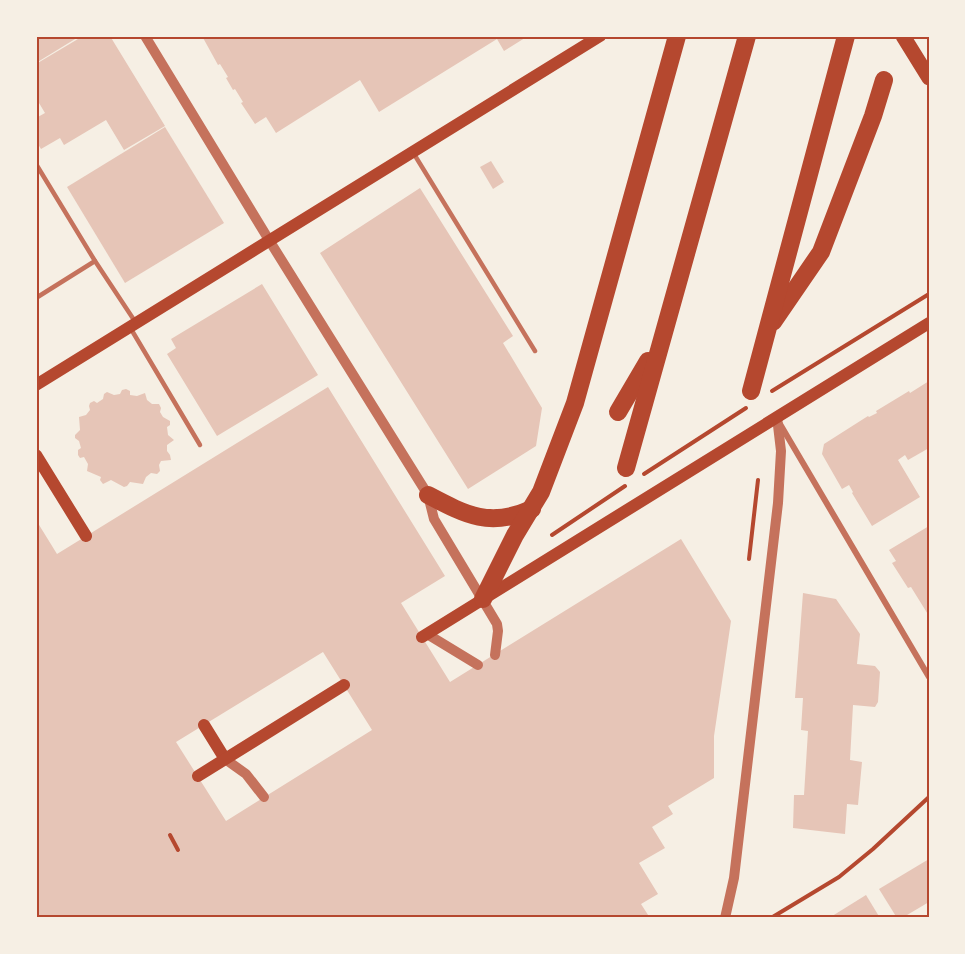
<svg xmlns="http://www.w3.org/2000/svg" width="965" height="954" viewBox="0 0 965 954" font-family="Quicksand,sans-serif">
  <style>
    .building { fill: #e6c5b7; fill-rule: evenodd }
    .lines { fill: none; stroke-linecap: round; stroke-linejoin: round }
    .path { stroke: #b5482f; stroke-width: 4 }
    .service { stroke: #c5725c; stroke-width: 4.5 }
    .minor { stroke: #c5725c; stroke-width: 6 }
    .tertiary { stroke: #c5725c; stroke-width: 10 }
    .secondary { stroke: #b5482f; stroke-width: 12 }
    .primary { stroke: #b5482f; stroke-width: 15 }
    .motorway { stroke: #b5482f; stroke-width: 18 }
    .neatline { fill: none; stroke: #b5482f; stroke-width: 2 }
  </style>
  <rect width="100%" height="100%" fill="#f6efe4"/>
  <g class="building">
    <path d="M 36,36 L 80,36 L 36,63 Z"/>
    <path d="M 83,36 L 110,36 L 165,126 L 124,150 L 106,120 L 64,145 L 60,138 L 41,149 L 36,141 L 36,118 L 45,113 L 36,98 L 36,64 Z"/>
    <path d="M 202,36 L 528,36 L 504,51 L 497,39 L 379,112 L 360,80 L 276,133 L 266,117 L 255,124 L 241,103 L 243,102 L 235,89 L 233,90 L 226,78 L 228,77 L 220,64 L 218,65 Z"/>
    <path d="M 165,127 L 224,223 L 125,283 L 67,187 Z"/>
    <path d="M 491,161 L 504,182 L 493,189 L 480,167 Z"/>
    <path d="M 420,188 L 513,336 L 503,343 L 542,408 L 536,446 L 468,489 L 320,253 Z"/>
    <path d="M 262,284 L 318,375 L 217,436 L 167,354 L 176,348 L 171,339 Z"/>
    <path d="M 929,381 L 929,448 L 908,460 L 905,455 L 898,460 L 920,497 L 872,526 L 852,493 L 853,492 L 849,485 L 842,489 L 822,454 L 824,444 L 868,416 L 869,417 L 877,413 L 876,411 L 909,391 L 910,393 Z"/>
    <path d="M 328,387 L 445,576 L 401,603 L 450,682 L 681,539 L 731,621 L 714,736 L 714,778 L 668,806 L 673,814 L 652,827 L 665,848 L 639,863 L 658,894 L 641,904 L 650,918 L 36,918 L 36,520 L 57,554 ZM 323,652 L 372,730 L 226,821 L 176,742 Z"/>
    <path d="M 126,389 L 130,391 L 130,395 L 137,396 L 145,393 L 147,400 L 152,404 L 159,404 L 161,408 L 160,412 L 163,417 L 170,421 L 170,425 L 167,427 L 168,435 L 174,440 L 167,445 L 167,451 L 170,455 L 171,460 L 161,461 L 159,465 L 160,471 L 157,474 L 151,473 L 146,477 L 143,484 L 130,482 L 127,486 L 124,487 L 111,480 L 103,484 L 100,480 L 101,477 L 87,471 L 88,464 L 84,457 L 80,458 L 78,455 L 78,450 L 81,448 L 79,441 L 75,438 L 75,435 L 80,430 L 79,417 L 86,415 L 90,410 L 89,406 L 90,403 L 94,401 L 97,403 L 103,399 L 104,394 L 107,392 L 114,395 L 120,394 L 122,390 Z"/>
    <path d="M 929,526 L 929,616 L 911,587 L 908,588 L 892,563 L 896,561 L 889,550 Z"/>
    <path d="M 803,593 L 836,599 L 860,634 L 857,664 L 875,666 L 880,672 L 878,702 L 875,707 L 853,705 L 850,760 L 862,762 L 858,805 L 847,804 L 845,834 L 793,828 L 794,795 L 804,795 L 808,731 L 801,730 L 803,698 L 795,698 Z"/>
    <path d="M 929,859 L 929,902 L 902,918 L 897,918 L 879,889 Z"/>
    <path d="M 866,895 L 880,918 L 829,918 Z"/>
  </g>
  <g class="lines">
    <g class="path">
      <path d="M 772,391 L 929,294"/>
      <path d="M 644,474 L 746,408"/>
      <path d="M 552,535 L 625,486"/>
      <path d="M 749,559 L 758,480"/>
      <path d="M 170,835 L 178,850"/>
      <path d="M 771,918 L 839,877 L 873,849 L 929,797"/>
    </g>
    <g class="service">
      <path d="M 414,154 L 535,351"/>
      <path d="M 36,164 L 95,261 L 136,323"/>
      <path d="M 36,298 L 95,261"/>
      <path d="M 131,329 L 200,445"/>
    </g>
    <path class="minor" d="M 780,424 L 929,677"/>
    <g class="tertiary">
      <path d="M 145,36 L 269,240 L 428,495 L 434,519 L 497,624 L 498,631 L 495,655"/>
      <path d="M 427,634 L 478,665"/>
      <path d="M 225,759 L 246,774 L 264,797"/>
      <path d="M 725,918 L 734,878 L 778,503 L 781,451 L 777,417"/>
    </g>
    <g class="secondary">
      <path d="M 36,385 L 600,36"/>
      <path d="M 36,455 L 86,536"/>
      <path d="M 422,637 L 929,323"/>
      <path d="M 204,725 L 225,759"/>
      <path d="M 198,776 L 344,685"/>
    </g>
    <path class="primary" d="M 903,36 L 929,78"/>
    <g class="motorway">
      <path d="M 773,322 L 821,252 L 873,116 L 884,80"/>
      <path d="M 751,391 L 846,36"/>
      <path d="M 618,412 L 648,361"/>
      <path d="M 626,468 L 747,36"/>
      <path d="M 428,495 C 466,515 490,528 532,509"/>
      <path d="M 483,599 L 515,535 L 541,492 L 575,403 L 677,36"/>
    </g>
  </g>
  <rect width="965" height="954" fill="none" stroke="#f6efe4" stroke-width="75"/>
  <rect x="38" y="38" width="890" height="878" class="neatline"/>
</svg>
